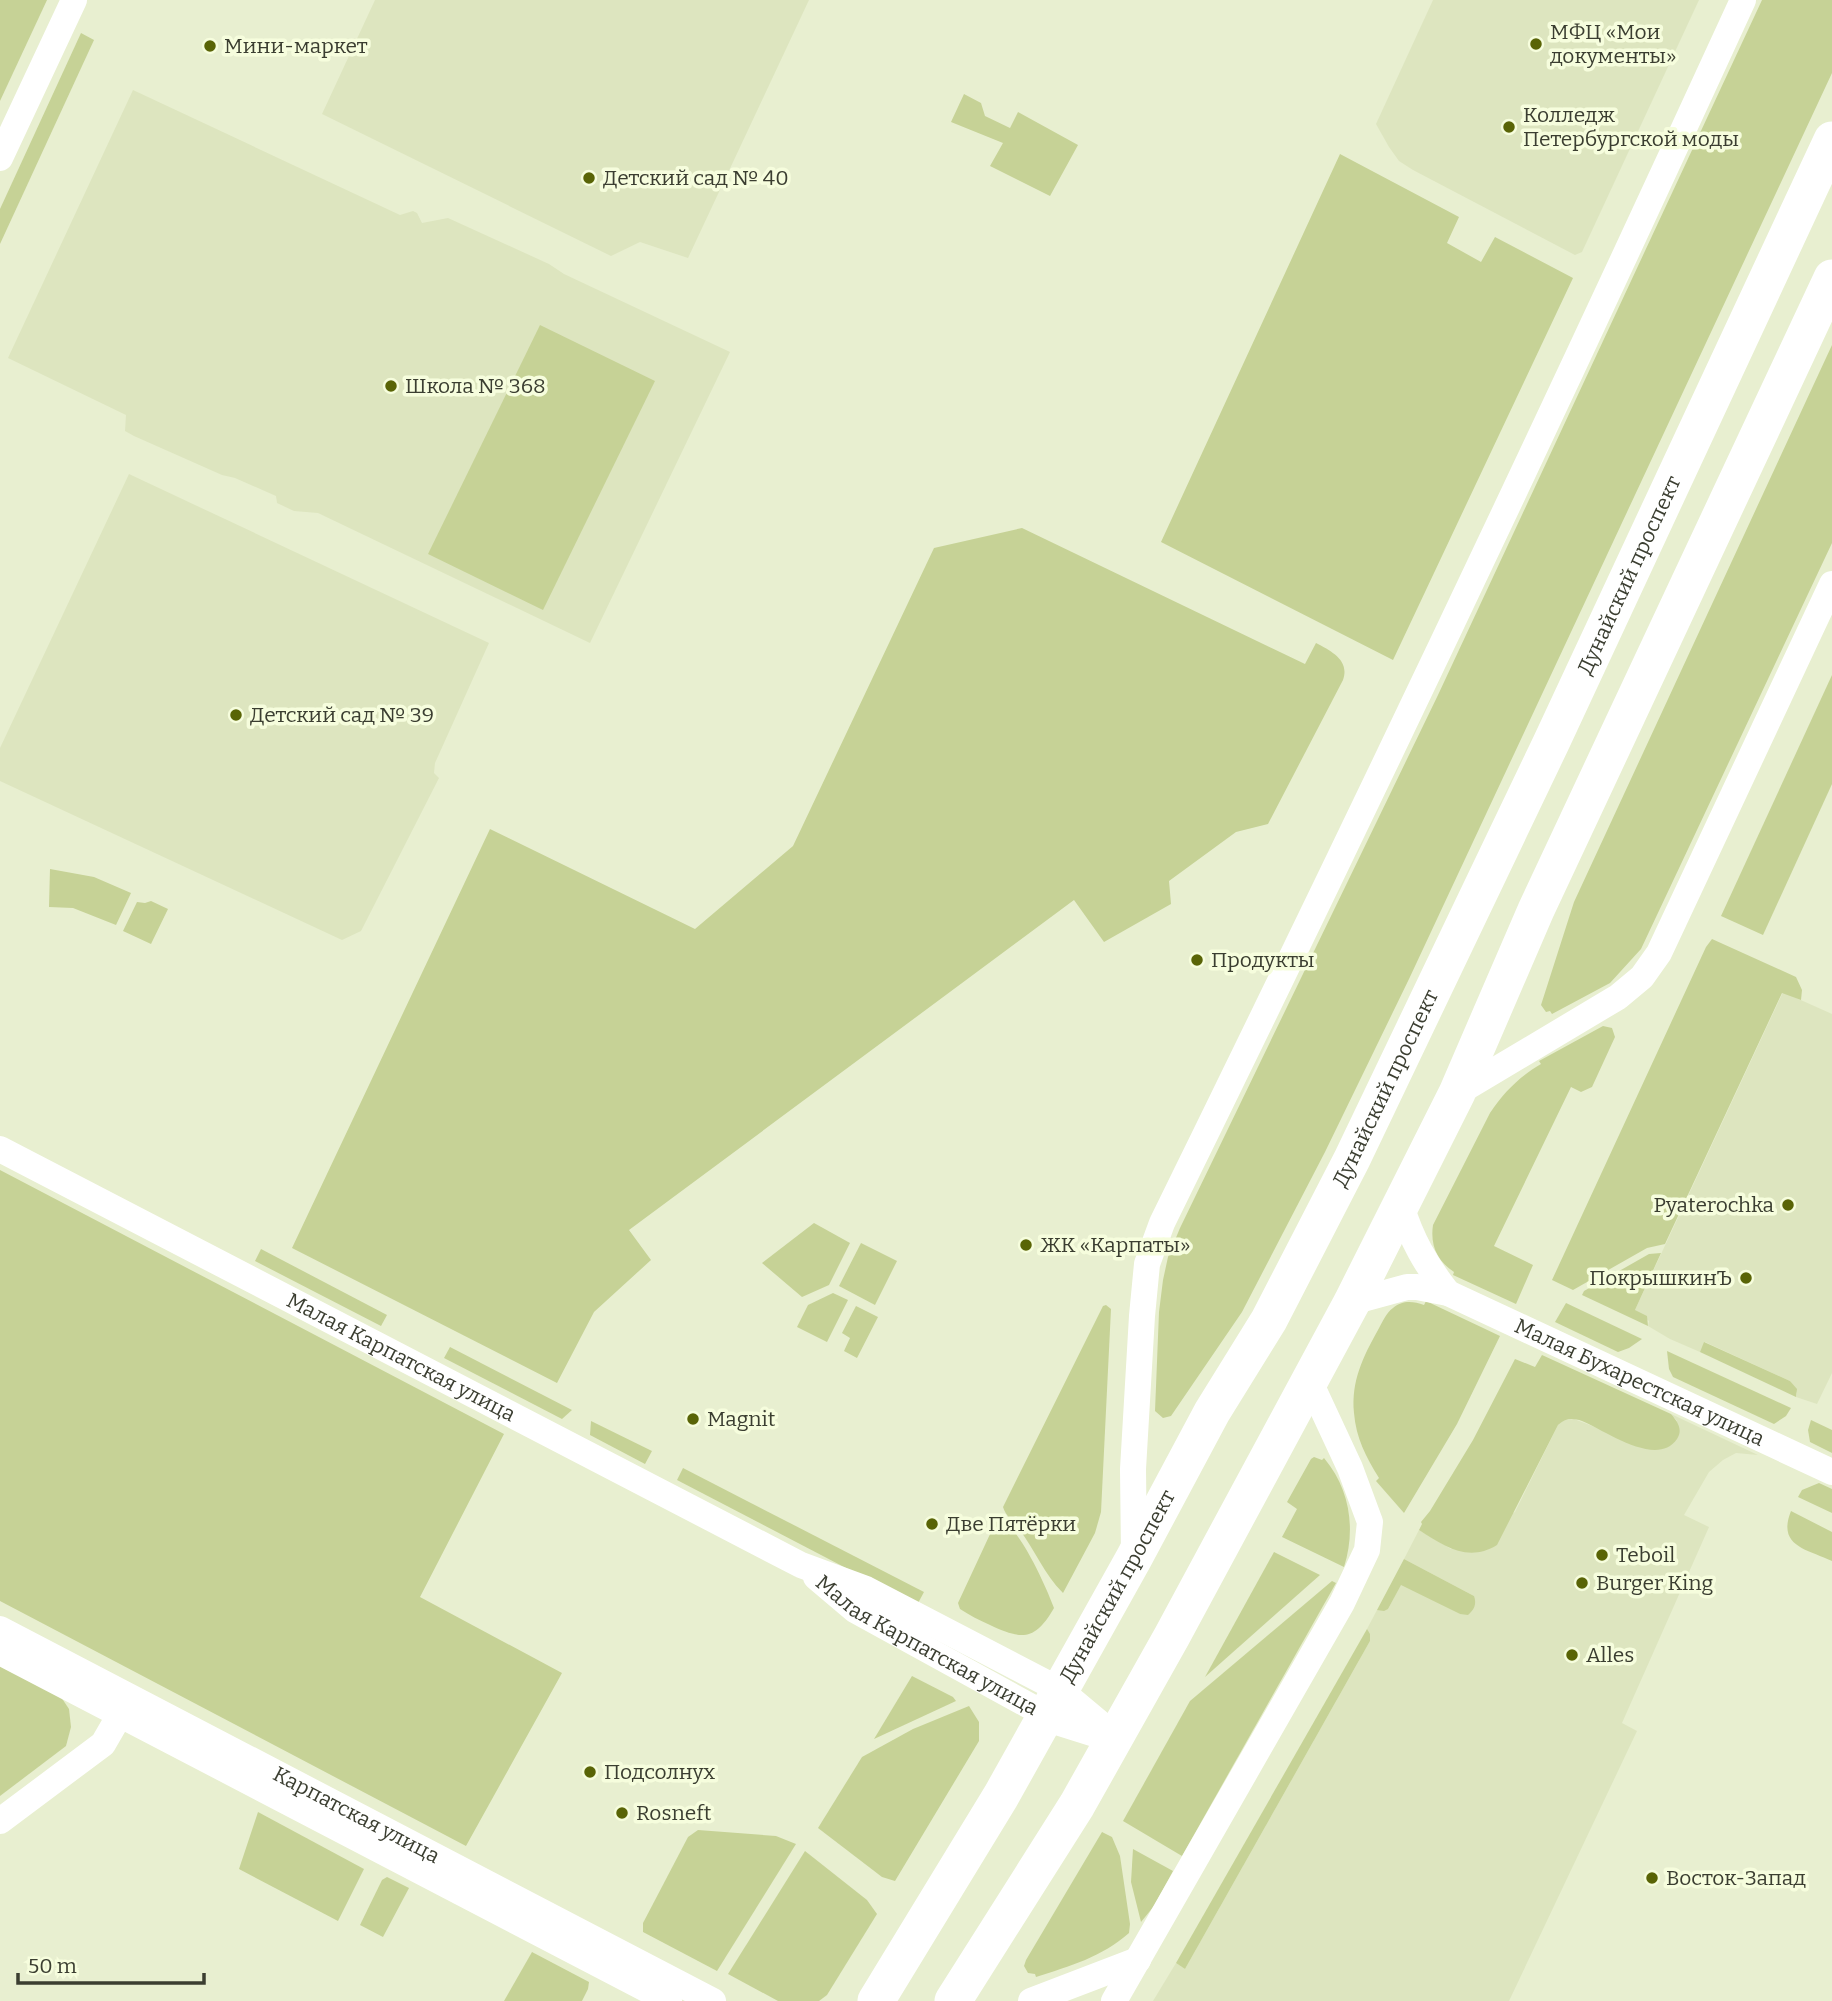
<svg xmlns="http://www.w3.org/2000/svg" width="1832" height="2001" viewBox="0 0 1832 2001" font-family="Bitter,serif">
  <style>
    .built { fill: #dde5bf }
    .green { fill: #c6d296 }
    .lines { fill: none; stroke-linecap: round; stroke-linejoin: round }
    .minor { stroke: #fff; stroke-width: 26 }
    .tertiary { stroke: #fff; stroke-width: 33 }
    .secondary { stroke: #fff; stroke-width: 37 }
    .poi-dot { fill: #596406; stroke: #f6fddd; stroke-width: 2.5 }
    .labels { text-anchor: middle; stroke-width: 7; stroke-linejoin: round; paint-order: stroke }
    .poi-label { font-size: 21px; fill: #3b3e31; stroke: #f6fddd; text-anchor: start }
    .street-label { font-size: 21px; fill: #3b3e31; stroke: #f6fddd }
  </style>
  <rect width="100%" height="100%" fill="#e8efd0"/>
  <g class="built">
    <path d="M 375,0 L 809,0 L 688,258 L 640,242 L 611,256 L 322,114 Z"/>
    <path d="M 1433,0 L 1699,0 L 1582,252 L 1575,255 L 1413,170 L 1399,161 L 1389,147 L 1376,124 Z"/>
    <path d="M 133,90 L 400,215 L 413,211 L 417,213 L 422,223 L 448,218 L 549,264 L 564,274 L 730,352 L 590,643 L 318,513 L 294,511 L 277,503 L 276,496 L 235,478 L 222,475 L 134,436 L 125,431 L 126,415 L 8,358 Z"/>
    <path d="M 129,474 L 489,643 L 435,763 L 434,773 L 439,778 L 361,931 L 342,940 L 0,781 L 0,748 Z"/>
    <path d="M 1783,992 L 1832,1014 L 1832,1373 L 1817,1404 L 1796,1397 L 1797,1393 L 1790,1381 L 1705,1342 L 1700,1352 L 1670,1339 L 1648,1326 L 1649,1321 L 1635,1310 Z"/>
    <path d="M 1671,1414 L 1758,1455 L 1736,1453 L 1723,1460 L 1709,1472 L 1684,1515 L 1709,1527 L 1622,1723 L 1637,1731 L 1509,2001 L 1153,2001 L 1176,1963 L 1185,1969 L 1370,1641 L 1367,1629 L 1377,1610 L 1388,1609 L 1401,1584 L 1460,1614 L 1474,1596 L 1404,1559 L 1419,1530 L 1451,1549 L 1515,1512 L 1558,1425 L 1564,1420 L 1574,1419 L 1603,1430 L 1677,1421 Z"/>
  </g>
  <g class="green">
    <path d="M 0,0 L 47,0 L 0,101 Z"/>
    <path d="M 1762,0 L 1832,0 L 1832,73 L 1409,979 L 1325,1152 L 1242,1312 L 1171,1416 L 1163,1418 L 1155,1411 L 1159,1312 L 1163,1280 L 1168,1257 L 1180,1228 L 1438,695 Z"/>
    <path d="M 81,33 L 94,40 L 0,244 L 0,209 Z"/>
    <path d="M 964,94 L 981,103 L 985,116 L 1010,128 L 1018,112 L 1078,145 L 1050,196 L 990,166 L 1003,143 L 951,122 Z"/>
    <path d="M 1340,154 L 1459,217 L 1447,243 L 1481,262 L 1495,237 L 1573,278 L 1393,660 L 1161,542 Z"/>
    <path d="M 540,325 L 655,381 L 543,610 L 428,554 Z"/>
    <path d="M 1832,345 L 1832,543 L 1641,949 L 1610,983 L 1552,1014 L 1550,1011 L 1546,1012 L 1541,1005 L 1574,902 Z"/>
    <path d="M 1022,528 L 1305,664 L 1316,643 C 1331,651 1350,660 1343,680 L 1268,824 L 1236,832 L 1169,881 L 1171,904 L 1104,942 L 1074,900 L 629,1230 L 651,1260 L 594,1312 L 557,1383 L 292,1248 L 490,829 L 695,929 L 793,846 L 934,548 Z"/>
    <path d="M 1832,675 L 1832,784 L 1763,935 L 1721,916 Z"/>
    <path d="M 50,869 L 94,877 L 131,893 L 116,925 L 73,908 L 49,907 Z"/>
    <path d="M 151,901 L 168,909 L 151,944 L 123,931 L 137,902 L 145,903 Z"/>
    <path d="M 1712,939 L 1796,977 L 1802,990 L 1801,1000 L 1782,993 L 1665,1244 L 1647,1248 L 1573,1290 L 1552,1280 L 1706,947 Z"/>
    <path d="M 1603,1026 L 1612,1028 L 1615,1037 L 1592,1087 L 1581,1092 L 1571,1087 L 1494,1246 L 1533,1265 L 1516,1304 L 1453,1275 L 1454,1272 C 1437,1261 1430,1245 1433,1225 L 1490,1113 C 1504,1092 1519,1077 1541,1064 L 1539,1061 Z"/>
    <path d="M 0,1170 L 504,1434 L 420,1597 L 562,1673 L 466,1846 L 0,1601 Z"/>
    <path d="M 814,1223 L 850,1243 L 829,1285 L 802,1297 L 762,1263 Z"/>
    <path d="M 861,1243 L 897,1261 L 875,1305 L 839,1286 Z"/>
    <path d="M 261,1249 L 387,1315 L 381,1326 L 255,1261 Z"/>
    <path d="M 1661,1253 L 1635,1310 L 1647,1316 L 1648,1326 L 1582,1295 L 1584,1291 L 1649,1254 Z"/>
    <path d="M 833,1293 L 848,1300 L 827,1342 L 797,1327 L 808,1305 Z"/>
    <path d="M 1426,1301 L 1500,1336 L 1457,1424 L 1404,1513 L 1376,1481 L 1379,1478 C 1366,1457 1356,1438 1354,1413 C 1351,1381 1363,1357 1378,1330 C 1382,1323 1386,1313 1393,1308 C 1402,1300 1413,1301 1424,1305 Z"/>
    <path d="M 1566,1303 L 1642,1339 L 1629,1348 L 1618,1352 L 1555,1322 Z"/>
    <path d="M 1106,1305 L 1111,1309 L 1101,1512 L 1095,1533 L 1063,1593 C 1044,1574 1035,1550 1019,1529 C 1014,1521 1006,1517 1003,1507 L 1103,1306 Z"/>
    <path d="M 856,1306 L 878,1317 L 857,1358 L 844,1351 L 850,1338 L 842,1333 Z"/>
    <path d="M 1704,1342 L 1790,1381 L 1797,1389 L 1796,1397 L 1700,1352 Z"/>
    <path d="M 450,1347 L 572,1410 L 562,1419 L 444,1358 Z"/>
    <path d="M 1667,1351 L 1791,1408 L 1786,1416 L 1774,1424 L 1673,1377 L 1669,1369 Z"/>
    <path d="M 1542,1355 L 1671,1414 C 1678,1422 1683,1430 1677,1439 C 1657,1468 1606,1431 1582,1421 C 1572,1418 1566,1418 1558,1425 L 1497,1545 C 1468,1563 1444,1546 1419,1530 L 1422,1524 L 1421,1522 L 1430,1511 L 1473,1440 L 1515,1359 L 1535,1367 Z"/>
    <path d="M 1811,1420 L 1832,1430 L 1832,1453 L 1810,1442 L 1808,1430 Z"/>
    <path d="M 591,1421 L 652,1451 L 645,1464 L 590,1435 Z"/>
    <path d="M 1314,1457 L 1322,1460 L 1324,1458 C 1350,1489 1356,1529 1344,1567 L 1282,1537 L 1297,1509 L 1287,1502 L 1311,1459 Z"/>
    <path d="M 683,1468 L 924,1592 L 917,1605 L 677,1480 Z"/>
    <path d="M 1819,1483 L 1832,1489 L 1832,1513 L 1798,1497 L 1802,1490 Z"/>
    <path d="M 1791,1511 L 1832,1532 L 1832,1561 C 1806,1549 1777,1546 1791,1511 Z"/>
    <path d="M 998,1517 C 1019,1526 1046,1586 1054,1608 C 1035,1641 1022,1640 990,1625 C 979,1620 969,1615 960,1609 L 958,1603 Z"/>
    <path d="M 1274,1552 L 1320,1575 L 1205,1677 Z"/>
    <path d="M 1404,1559 L 1474,1596 C 1477,1604 1474,1610 1468,1615 L 1460,1614 L 1401,1585 L 1388,1609 L 1384,1611 L 1377,1610 Z"/>
    <path d="M 1332,1581 L 1336,1583 L 1182,1856 L 1123,1821 L 1190,1701 Z"/>
    <path d="M 1367,1629 L 1370,1634 L 1370,1641 L 1185,1969 L 1176,1963 Z"/>
    <path d="M 0,1664 L 61,1697 L 69,1709 L 71,1727 L 66,1746 L 0,1796 Z"/>
    <path d="M 912,1676 L 953,1697 L 956,1701 L 874,1739 Z"/>
    <path d="M 969,1706 L 979,1722 L 979,1741 L 895,1881 L 882,1877 L 818,1828 L 862,1757 L 913,1729 Z"/>
    <path d="M 258,1812 L 364,1869 L 338,1921 L 239,1869 Z"/>
    <path d="M 698,1830 L 776,1836 L 796,1844 L 717,1971 L 643,1932 L 643,1923 L 688,1837 Z"/>
    <path d="M 1102,1832 L 1112,1837 L 1120,1856 L 1130,1924 L 1129,1933 C 1102,1957 1070,1966 1036,1977 L 1035,1974 L 1028,1973 L 1024,1966 L 1026,1960 Z"/>
    <path d="M 1133,1849 L 1173,1871 L 1154,1906 L 1141,1922 L 1131,1882 Z"/>
    <path d="M 805,1851 L 867,1900 L 877,1914 L 827,1995 L 819,2001 L 778,2001 L 728,1974 Z"/>
    <path d="M 387,1877 L 409,1888 L 383,1937 L 360,1925 L 382,1880 Z"/>
    <path d="M 532,1952 L 589,1982 L 588,1989 L 582,2001 L 504,2001 Z"/>
  </g>
  <g class="lines">
    <g class="minor">
      <path d="M 0,158 L 74,0"/>
      <path d="M 1457,1093 L 1618,997 L 1642,977 L 1659,953 L 1832,584"/>
      <path id="s1" d="M 0,1149 L 801,1565 L 866,1589 L 1060,1690 L 1109,1731"/>
      <path d="M 1401,1205 C 1411,1239 1426,1265 1448,1293"/>
      <path id="s2" d="M 1352,1302 L 1407,1287 L 1417,1287 L 1448,1293 L 1832,1472"/>
      <path d="M 1134,1555 L 1133,1469 L 1142,1316 L 1147,1264 L 1162,1223 C 1361,818 1555,410 1743,0"/>
      <path id="s3" d="M 816,1577 L 855,1610 L 1046,1715"/>
      <path id="s4" d="M 0,1629 L 713,2001"/>
      <path d="M 0,1652 L 669,2001"/>
      <path d="M 0,1821 L 103,1744 L 129,1699"/>
      <path d="M 1031,2001 L 1138,1960"/>
      <path d="M 1114,2001 L 1342,1603 L 1367,1550 L 1370,1522 L 1350,1468 L 1310,1382"/>
    </g>
    <path class="tertiary" d="M 1046,1715 L 1116,1737"/>
    <g class="secondary">
      <path id="s5" d="M 876,2001 L 1001,1796 L 1134,1558 L 1212,1412 L 1269,1320 L 1352,1159 L 1551,743 L 1832,140"/>
      <path d="M 953,2001 L 1077,1805 L 1172,1636 L 1352,1302 L 1457,1093 L 1536,910 L 1832,278"/>
    </g>
  </g>
  <g class="poi-dot">
    <circle cx="1536" cy="44" r="7"/>
    <circle cx="210" cy="46" r="7"/>
    <circle cx="1509" cy="127" r="7"/>
    <circle cx="589" cy="178" r="7"/>
    <circle cx="391" cy="386" r="7"/>
    <circle cx="236" cy="715" r="7"/>
    <circle cx="1197" cy="960" r="7"/>
    <circle cx="1788" cy="1205" r="7"/>
    <circle cx="1026" cy="1245" r="7"/>
    <circle cx="1746" cy="1278" r="7"/>
    <circle cx="693" cy="1419" r="7"/>
    <circle cx="932" cy="1524" r="7"/>
    <circle cx="1602" cy="1555" r="7"/>
    <circle cx="1582" cy="1583" r="7"/>
    <circle cx="1572" cy="1655" r="7"/>
    <circle cx="590" cy="1772" r="7"/>
    <circle cx="622" cy="1813" r="7"/>
    <circle cx="1652" cy="1878" r="7"/>
  </g>
  <g class="labels">
    <g class="poi-label">
      <text x="1550" y="39">МФЦ «Мои<tspan x="1550" dy="24">документы»</tspan></text>
      <text x="224" y="53">Мини-маркет</text>
      <text x="1523" y="122">Колледж<tspan x="1523" dy="24">Петербургской моды</tspan></text>
      <text x="603" y="185">Детский сад № 40</text>
      <text x="405" y="393">Школа № 368</text>
      <text x="250" y="722">Детский сад № 39</text>
      <text x="1211" y="967">Продукты</text>
      <text x="1774" y="1212" text-anchor="end">Pyaterochka</text>
      <text x="1040" y="1252">ЖК «Карпаты»</text>
      <text x="1732" y="1285" text-anchor="end">ПокрышкинЪ</text>
      <text x="707" y="1426">Magnit</text>
      <text x="946" y="1531">Две Пятёрки</text>
      <text x="1616" y="1562">Teboil</text>
      <text x="1596" y="1590">Burger King</text>
      <text x="1586" y="1662">Alles</text>
      <text x="604" y="1779">Подсолнух</text>
      <text x="636" y="1820">Rosneft</text>
      <text x="1666" y="1885">Восток-Запад</text>
    </g>
    <g class="street-label">
      <text dy="7" stroke="none"><textPath href="#s5" startOffset="1614">Дунайский проспект</textPath></text>
      <text dy="7" stroke="none"><textPath href="#s5" startOffset="1046">Дунайский проспект</textPath></text>
      <text dy="7" stroke="none"><textPath href="#s1" startOffset="452">Малая Карпатская улица</textPath></text>
      <text dy="7" stroke="none"><textPath href="#s2" startOffset="310">Малая Бухарестская улица</textPath></text>
      <text dy="7" stroke="none"><textPath href="#s5" startOffset="480">Дунайский проспект</textPath></text>
      <text dy="7" stroke="none"><textPath href="#s3" startOffset="131">Малая Карпатская улица</textPath></text>
      <text dy="7" stroke="none"><textPath href="#s4" startOffset="402">Карпатская улица</textPath></text>
    </g>
  </g>
  <path d="M18 1973v10h186v-10" fill="none" stroke="#3b3e31" stroke-width="3.5"/>
  <text x="28" y="1973" font-size="21" fill="#3b3e31" stroke="#f6fddd" stroke-width="5" paint-order="stroke">50 m</text>
</svg>
